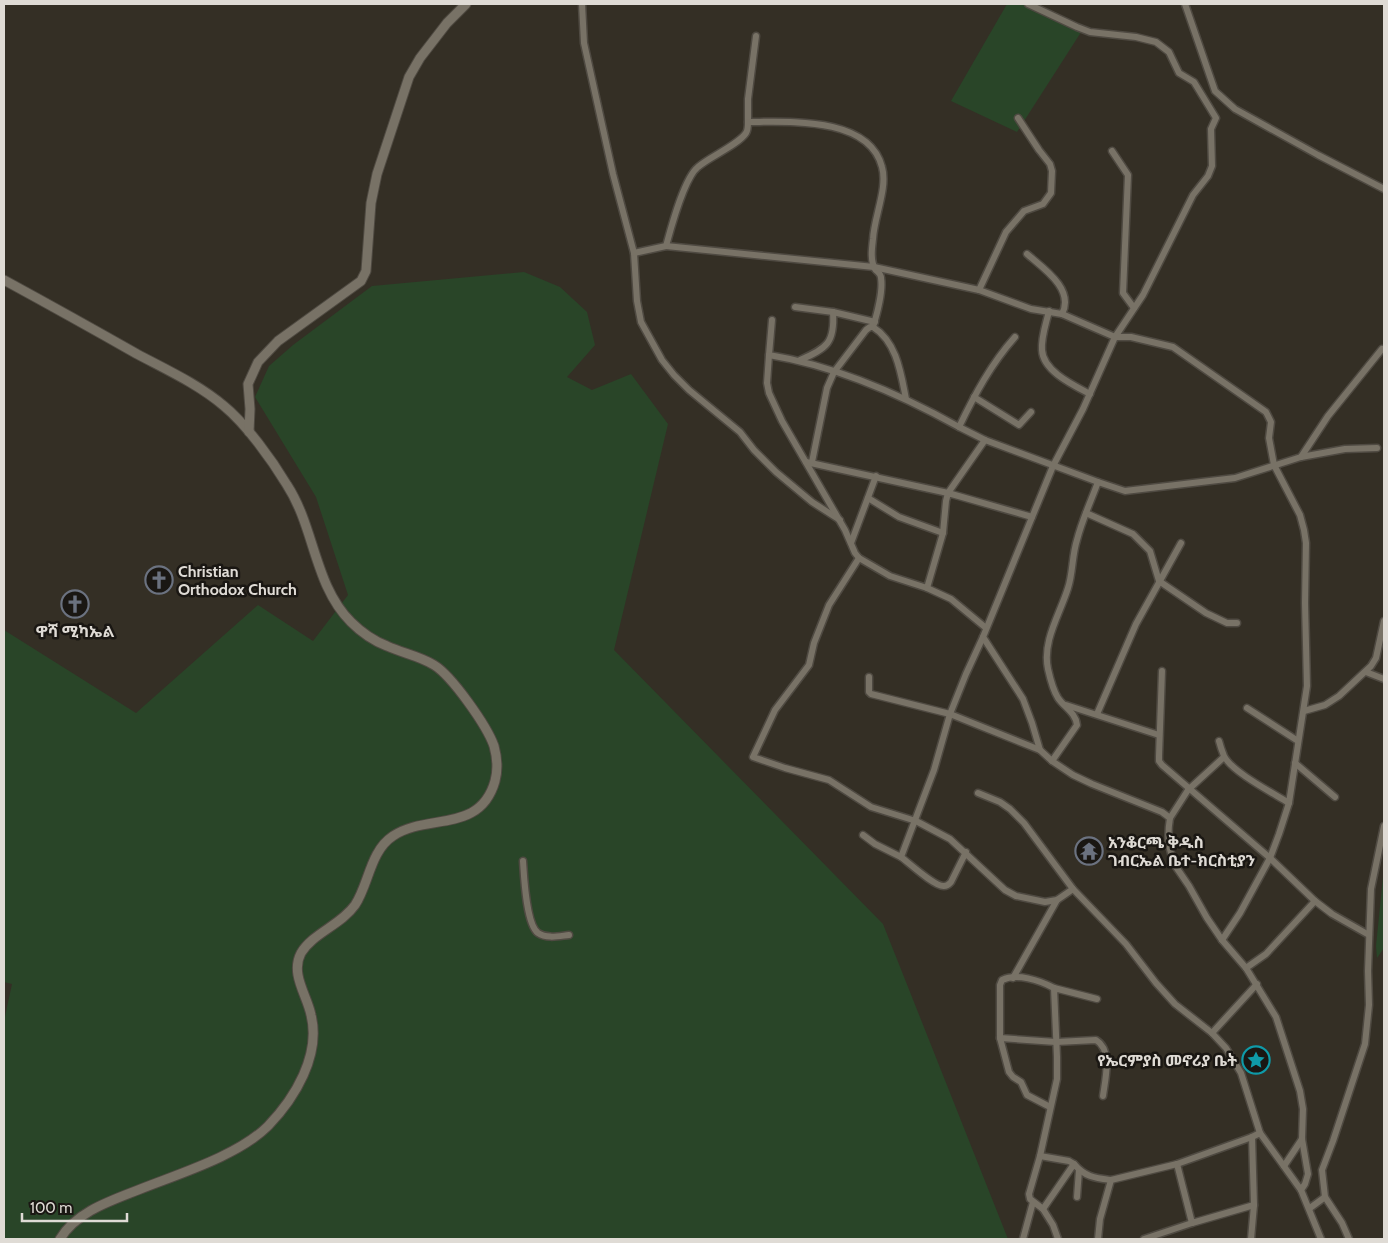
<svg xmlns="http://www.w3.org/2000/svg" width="1388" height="1243" viewBox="0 0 1388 1243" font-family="Cabin,'Noto Sans Ethiopic',sans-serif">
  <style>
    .green { fill: #294528 }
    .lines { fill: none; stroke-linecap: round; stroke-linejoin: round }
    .street-casing { stroke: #4f4a42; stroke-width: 9 }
    .secondary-casing { stroke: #4f4a42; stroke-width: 11 }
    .street { stroke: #787266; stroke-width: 6 }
    .secondary { stroke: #787266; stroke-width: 9 }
    .labels { text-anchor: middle; stroke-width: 5; stroke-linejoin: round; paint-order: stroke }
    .poi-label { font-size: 16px; font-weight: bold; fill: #dfdbd5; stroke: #1a1713; text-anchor: start }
  </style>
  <rect width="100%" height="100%" fill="#342f25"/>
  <g class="green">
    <path d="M 1007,4 L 1030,4 L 1085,26 L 1017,132 L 951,101 Z"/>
    <path d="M 524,272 L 560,287 L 587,312 L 595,345 L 567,377 L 592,390 L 631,374 L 668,424 L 614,650 L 883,924 L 1008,1239 L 4,1239 L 4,1021 L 12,984 L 4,982 L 4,630 L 136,713 L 258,605 L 313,641 L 348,595 L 316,497 L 255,397 L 269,366 L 293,345 L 372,286 Z"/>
    <path d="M 1384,867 L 1384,948 L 1377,958 L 1376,946 Z"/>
  </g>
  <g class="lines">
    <g class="street-casing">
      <g id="street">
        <path d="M 582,4 L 584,43 L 613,174 L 634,253 L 637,301 L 641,322 L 662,360 L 674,375 L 689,390 L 740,432 L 754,450 L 776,472 L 812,502 L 840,520"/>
        <path d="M 1028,4 L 1077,27 L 1090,32 L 1136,37 L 1156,42 L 1169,52 L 1179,73 L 1194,82 L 1216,118 L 1211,129 L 1212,166 L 1208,176 L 1193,195 L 1143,295 L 1115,337 L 1083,409 L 1053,466 L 983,637 L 1023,699 L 1032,723 L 1040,750"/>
        <path d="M 1185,4 L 1215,91 L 1235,109 L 1318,155 L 1384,189"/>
        <path d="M 756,36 L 748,99 L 748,122 C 788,122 869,116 882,167 C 888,188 874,217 873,239 C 872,248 870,260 875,269 C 877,272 881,273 881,278 C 883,290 877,314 873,327 C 897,342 901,374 906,399"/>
        <path d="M 1112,151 L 1128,175 L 1123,293 L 1134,308"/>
        <path d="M 666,246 L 874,267 L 979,290 L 1031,309 L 1062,314 L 1115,337 L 1131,337 L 1173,347 L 1266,412 L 1271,422 L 1269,438 L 1274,465 L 1300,515 L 1304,530 L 1306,543 L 1305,603 L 1307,686 L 1289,803 L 1279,834 L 1270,858 L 1240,913 L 1222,940"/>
        <path d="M 634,253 L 666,246 C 671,228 684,178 698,167 C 709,157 738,145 746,133 C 748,130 748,126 748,122"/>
        <path d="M 1027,254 C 1043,268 1075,289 1062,314"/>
        <path d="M 979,290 L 1006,232 L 1024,211 L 1043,204 L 1051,193 L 1052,171 L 1050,164 L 1039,150 L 1018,118"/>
        <path d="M 795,307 L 833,312 L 875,322"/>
        <path d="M 1049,311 C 1046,324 1041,337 1042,350 C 1043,371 1073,385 1090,394"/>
        <path d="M 772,320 L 769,355 C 836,366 900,394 959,427"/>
        <path d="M 769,355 L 767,383 L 769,393 L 782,421 L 845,530 L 855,553 L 859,558 L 890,576 L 927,588 L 943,533 L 946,501 L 948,493 L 1032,517"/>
        <path d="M 800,360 C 827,348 835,343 833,312"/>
        <path d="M 974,397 L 1019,425 L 1031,412"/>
        <path d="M 985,440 L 1098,482 L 1125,491 L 1235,478 L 1301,457 L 1328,416 L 1382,349"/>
        <path d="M 1301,457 L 1345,449 L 1377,448"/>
        <path d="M 806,462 L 948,493 L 985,440 L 959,427 C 975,394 991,364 1015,337"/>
        <path d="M 812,462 L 827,388 L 834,372 L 866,330 L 870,327 L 873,327"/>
        <path d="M 868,498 L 899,517 L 943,533"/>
        <path d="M 1086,513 L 1133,534 L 1150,551 L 1159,581 L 1206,613 L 1227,623 L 1237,623"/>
        <path d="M 851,543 L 876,476"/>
        <path d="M 859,558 L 829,605 L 814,643 L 809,665 L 775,710 L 753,757 L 785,768 L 829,780 L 871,807 L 916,821 L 950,839 L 1005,890 L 1016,896 L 1045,902 L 1057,900 L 1073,889"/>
        <path d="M 927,588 L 951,599 L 986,628"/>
        <path d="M 1162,671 L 1159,756 L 1159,761 L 1162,765 L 1270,858 L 1315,901 L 1332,914 L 1369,935"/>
        <path d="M 1366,672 L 1384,679"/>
        <path d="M 869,677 L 869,692 L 871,694 L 950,714 L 1040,750 L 1052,761 L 1073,775 L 1092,784 L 1162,812 L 1170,818 C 1167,836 1168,849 1176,867 L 1189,886 L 1207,918 L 1222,940 L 1246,968 L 1276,1017 L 1300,1091 L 1303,1109 L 1302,1139 L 1308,1174 L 1305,1184 L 1301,1190 L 1321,1239"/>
        <path d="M 1066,705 L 1159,735"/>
        <path d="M 1247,708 L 1298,741"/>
        <path d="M 1304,711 L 1325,705 L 1339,696 L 1371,666 L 1376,658 L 1384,621"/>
        <path d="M 1097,714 L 1136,624 L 1181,543"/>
        <path d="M 1219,741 C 1220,745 1222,751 1224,756 C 1232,772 1273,793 1289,803"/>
        <path d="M 1052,761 L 1077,725 C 1076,713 1064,707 1058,698 C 1053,690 1050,678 1048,669 C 1042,641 1060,614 1068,588 C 1073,573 1072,555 1077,540 C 1082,520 1091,501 1098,482"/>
        <path d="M 1295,763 L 1335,797"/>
        <path d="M 978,793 L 1000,802 L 1010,809 L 1024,823 L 1073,889 L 1126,944 L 1156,983 L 1175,1004 L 1212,1033 L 1226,1048 L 1241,1073 L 1260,1133 L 1301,1190"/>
        <path d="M 1170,818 L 1188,790 L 1224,757"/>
        <path d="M 863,835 L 875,844 L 901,857"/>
        <path d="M 966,852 L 951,882 C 949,884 948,886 944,886 C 935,887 909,863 901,857 L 934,770 L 950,714 L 966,674 L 983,637"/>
        <path d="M 523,861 C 524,876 526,924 538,933 C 547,939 559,936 569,935"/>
        <path d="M 1246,968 L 1266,954 L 1315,901"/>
        <path d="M 1013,978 L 1057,900"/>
        <path d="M 1054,988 C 1039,980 1017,973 1002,980 L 1000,985 L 1000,1038 L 1056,1042 L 1096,1040 C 1113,1050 1105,1080 1103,1096"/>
        <path d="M 1212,1033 L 1257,984"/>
        <path d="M 1000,1038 L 1009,1072 L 1013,1077 L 1021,1082 L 1027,1095 L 1050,1107"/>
        <path d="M 1040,1156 L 1057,1079 L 1057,1057 L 1054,988 L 1097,999"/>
        <path d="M 1177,1164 L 1192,1223 L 1254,1205"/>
        <path d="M 1284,1166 L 1302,1139"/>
        <path d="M 1077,1197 L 1079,1170"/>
        <path d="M 1310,1208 L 1325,1197"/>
        <path d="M 1043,1209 L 1030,1199 L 1029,1194 L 1040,1156 L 1069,1161 L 1074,1164"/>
        <path d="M 1023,1239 L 1033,1202"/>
        <path d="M 1058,1239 L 1053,1225 L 1043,1209 L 1074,1164 C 1085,1177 1095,1178 1111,1180"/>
        <path d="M 1098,1239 L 1100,1219 L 1111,1180 L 1177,1164 L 1252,1137 L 1260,1133"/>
        <path d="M 1144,1239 L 1192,1223"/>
        <path d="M 1251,1239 L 1254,1205 L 1252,1137"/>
        <path d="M 1349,1239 L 1342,1223 L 1325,1197 L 1322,1170 L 1333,1141 L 1365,1044 L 1369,1005 L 1368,971 L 1371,889 L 1384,826"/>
      </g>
    </g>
    <g class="secondary-casing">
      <g id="secondary">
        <path d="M 4,280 C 48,304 93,329 137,354 C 167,370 198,384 224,406 C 246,424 272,460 287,485 C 315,528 314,585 351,622 C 361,632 374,641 387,646 C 402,653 420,656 434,665 C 452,676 487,726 494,746 C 497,757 498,770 495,781 C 480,834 427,813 393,836 C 370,851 369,884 355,905 C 341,925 313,933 301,953 C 290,974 307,995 311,1015 C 321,1055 295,1098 268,1126 C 238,1156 178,1174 138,1190 C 110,1201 76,1212 60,1239"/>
        <path d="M 249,432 L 250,409 L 248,384 L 258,362 L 278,341 L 361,281 L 366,271 L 371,203 L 377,174 L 409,77 L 420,58 L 447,23 L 466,4"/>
      </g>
    </g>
    <use href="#street" class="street"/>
    <use href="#secondary" class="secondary"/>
  </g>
  <defs>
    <g id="church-ring" transform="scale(1.4375)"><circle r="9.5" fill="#1a1713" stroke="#6b7280" stroke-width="1.5"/><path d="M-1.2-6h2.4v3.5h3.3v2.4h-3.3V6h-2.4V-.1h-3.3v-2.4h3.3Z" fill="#6b7280"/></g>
    <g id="temple-ring" transform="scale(1.4375)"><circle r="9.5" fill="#1a1713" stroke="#6b7280" stroke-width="1.5"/><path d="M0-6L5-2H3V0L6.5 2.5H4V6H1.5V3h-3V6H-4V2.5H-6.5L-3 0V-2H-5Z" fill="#6b7280"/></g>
    <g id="sight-ring" transform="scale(1.4375)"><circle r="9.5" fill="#1a1713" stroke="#0f9aa8" stroke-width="1.5"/><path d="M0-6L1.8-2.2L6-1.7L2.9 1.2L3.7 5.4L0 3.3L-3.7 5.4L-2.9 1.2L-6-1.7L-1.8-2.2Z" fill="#0f9aa8"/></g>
  </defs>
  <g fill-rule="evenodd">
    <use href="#church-ring" x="159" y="580"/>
    <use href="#church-ring" x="75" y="604"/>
    <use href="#temple-ring" x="1089" y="851"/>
    <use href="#sight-ring" x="1256" y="1060"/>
  </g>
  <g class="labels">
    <g class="poi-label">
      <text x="178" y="577">Christian<tspan x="178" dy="18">Orthodox Church</tspan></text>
      <text x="75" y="637" text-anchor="middle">ዋሻ ሚካኤል</text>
      <text x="1108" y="848">አንቆርጫ ቅዱስ<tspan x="1108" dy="18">ገብርኤል ቤተ-ክርስቲያን</tspan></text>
      <text x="1237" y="1066" text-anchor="end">የኤርምያስ መኖሪያ ቤት</text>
    </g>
  </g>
  <rect width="1388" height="1243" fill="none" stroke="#dfdbd5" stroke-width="10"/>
  <path d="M22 1213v8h105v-8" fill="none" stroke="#dfdbd5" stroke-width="2.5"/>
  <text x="30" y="1213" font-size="15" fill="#dfdbd5" stroke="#1a1713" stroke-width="4" paint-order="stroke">100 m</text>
</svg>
